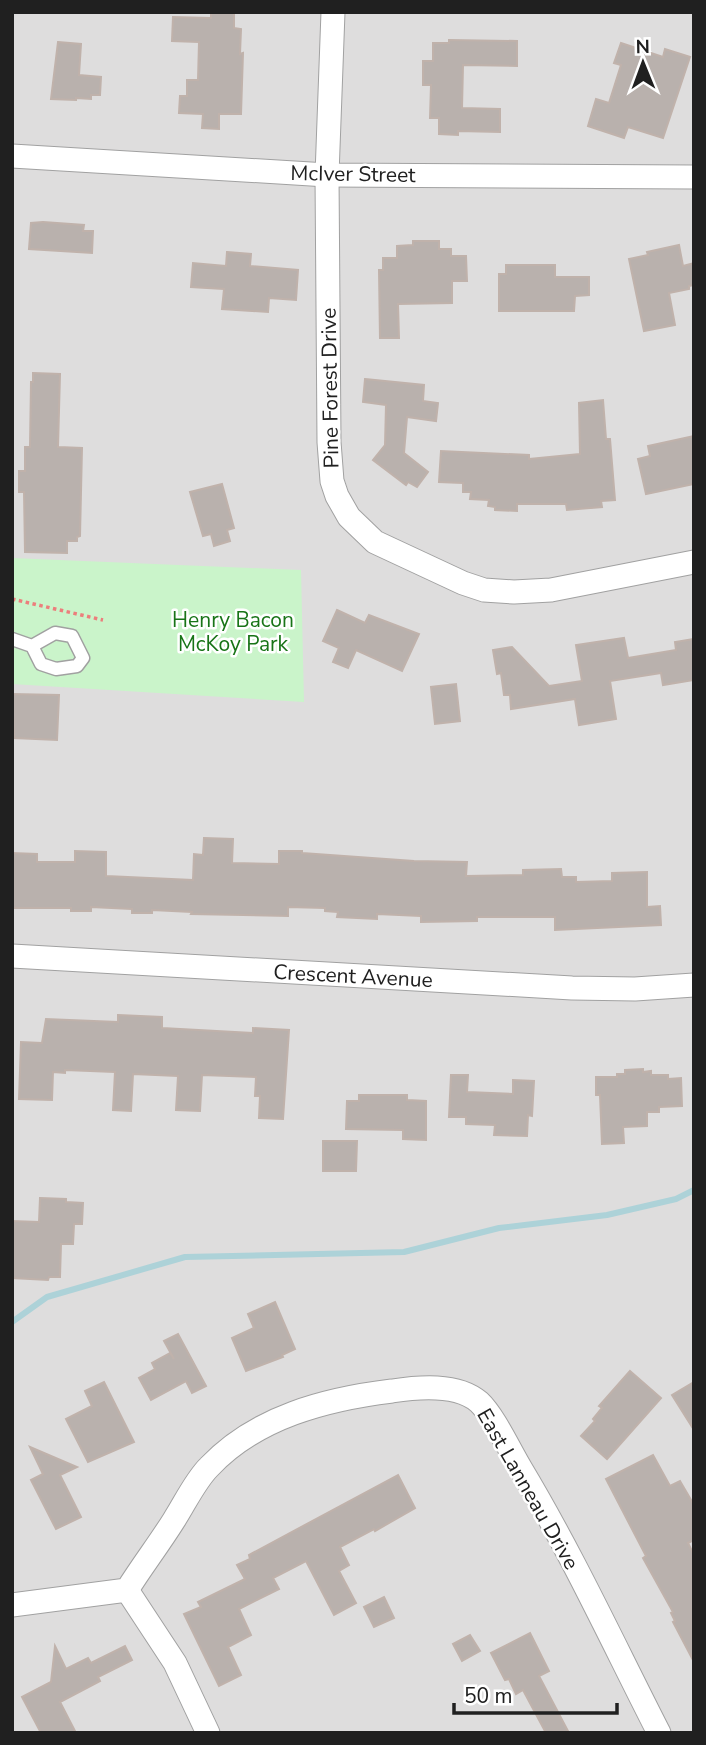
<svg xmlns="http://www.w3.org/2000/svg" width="706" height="1745" viewBox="0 0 706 1745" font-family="'Nunito Sans',sans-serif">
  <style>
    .residential { fill: #dedddd }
    .park { fill: #caf4ca }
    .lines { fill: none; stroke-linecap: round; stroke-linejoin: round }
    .stream { stroke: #add2d8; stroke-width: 6 }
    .building { fill: #b9b1ad; stroke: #c0b2ab; stroke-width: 2 }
    .lane-casing { stroke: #a1a1a1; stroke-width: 15 }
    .street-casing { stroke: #a1a1a1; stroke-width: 25 }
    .path { stroke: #ec7e7c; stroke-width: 3.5; stroke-dasharray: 3.5 3.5; stroke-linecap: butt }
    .lane { stroke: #fff; stroke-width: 12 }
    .street { stroke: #fff; stroke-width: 23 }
    .labels { text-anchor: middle; stroke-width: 5; stroke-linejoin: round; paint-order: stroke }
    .street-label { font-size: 21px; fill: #202020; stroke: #fff }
    .park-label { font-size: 21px; fill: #187417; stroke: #fff }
  </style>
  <rect width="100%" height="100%" fill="#efece7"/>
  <rect class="residential" x="12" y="12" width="682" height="1721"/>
  <path class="park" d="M 12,558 L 301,570 L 304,702 L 12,684 Z"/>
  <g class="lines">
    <path class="stream" d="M 12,1322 L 47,1297 L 185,1257 L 404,1252 L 499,1228 L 607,1215 L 676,1199 L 694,1190"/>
  </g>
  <g class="building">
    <path d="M 211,12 L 234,12 L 234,28 L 241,29 L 240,54 L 243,53 L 241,114 L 219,114 L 219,129 L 202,128 L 203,114 L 179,113 L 180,96 L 187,96 L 187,80 L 198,80 L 199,42 L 172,41 L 173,17 L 211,18 Z"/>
    <path d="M 449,40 L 517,41 L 517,66 L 463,65 L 462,108 L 500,109 L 500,132 L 458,131 L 458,135 L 439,134 L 439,118 L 430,118 L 431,85 L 423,85 L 423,61 L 433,61 L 433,43 L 449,43 Z"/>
    <path d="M 58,42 L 81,44 L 79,75 L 101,77 L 100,95 L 91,95 L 91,99 L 76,98 L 76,100 L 51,99 Z"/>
    <path d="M 621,43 L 663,57 L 665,49 L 690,57 L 663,138 L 628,127 L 624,138 L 588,126 L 596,99 L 609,103 L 621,65 L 614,63 Z"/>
    <path d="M 43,222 L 84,225 L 83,231 L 93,231 L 92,253 L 29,249 L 31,223 Z"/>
    <path d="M 413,241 L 439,241 L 439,249 L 451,249 L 451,256 L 466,256 L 467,281 L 452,281 L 452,303 L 398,304 L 399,338 L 380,338 L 379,270 L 383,270 L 383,258 L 397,258 L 397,246 L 413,245 Z"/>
    <path d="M 679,245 L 683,266 L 694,263 L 694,285 L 689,286 L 689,289 L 669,293 L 675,325 L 644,331 L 629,259 L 648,255 L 647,252 Z"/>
    <path d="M 227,252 L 251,254 L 250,266 L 298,270 L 296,300 L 269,298 L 268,312 L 222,309 L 224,289 L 191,287 L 193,263 L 226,266 Z"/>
    <path d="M 506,265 L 555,265 L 555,277 L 589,277 L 589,295 L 575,296 L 574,311 L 499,311 L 499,274 L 506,274 Z"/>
    <path d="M 33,373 L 60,374 L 58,447 L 82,448 L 80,536 L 77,537 L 77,541 L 67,541 L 67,553 L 25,552 L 24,492 L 19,492 L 19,471 L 25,471 L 25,447 L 30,447 L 31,382 L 33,382 Z"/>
    <path d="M 365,379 L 424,385 L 423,401 L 438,403 L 436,421 L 407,417 L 404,453 L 428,472 L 417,487 L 408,482 L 406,485 L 373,460 L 385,445 L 386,405 L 363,402 Z"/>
    <path d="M 603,400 L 606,439 L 610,439 L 615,500 L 601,501 L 602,507 L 567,510 L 566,504 L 517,504 L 517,511 L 495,510 L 495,507 L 488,506 L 489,500 L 470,499 L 471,492 L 463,492 L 463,483 L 439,482 L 441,451 L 529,455 L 529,459 L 580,454 L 579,403 Z"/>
    <path d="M 694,436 L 694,484 L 646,494 L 638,459 L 650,456 L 648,446 Z"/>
    <path d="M 222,484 L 234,528 L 227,530 L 230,541 L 214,546 L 211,534 L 203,536 L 190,492 Z"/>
    <path d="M 337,610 L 365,623 L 369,615 L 419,634 L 402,671 L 356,650 L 348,668 L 333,662 L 339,648 L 323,641 Z"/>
    <path d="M 624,638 L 628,658 L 676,650 L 675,642 L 694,639 L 694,680 L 663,685 L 661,673 L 610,681 L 616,719 L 579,725 L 575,699 L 511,709 L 510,695 L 504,695 L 501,673 L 497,674 L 493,650 L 512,647 L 549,686 L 582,681 L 576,645 Z"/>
    <path d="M 456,684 L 460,721 L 435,724 L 431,687 Z"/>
    <path d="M 12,694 L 59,695 L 57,740 L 14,738 Z"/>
    <path d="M 204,838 L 233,839 L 232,863 L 279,864 L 279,851 L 302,851 L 302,853 L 414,861 L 467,862 L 466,876 L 523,875 L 523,870 L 561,869 L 562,877 L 576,877 L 576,882 L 612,881 L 612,873 L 647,872 L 647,907 L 660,906 L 661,925 L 555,930 L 555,917 L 477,917 L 477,921 L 421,922 L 421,916 L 377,914 L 377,919 L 337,917 L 338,912 L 325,911 L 325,908 L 288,907 L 288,916 L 191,914 L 192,912 L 152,910 L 152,913 L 132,913 L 132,909 L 91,907 L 91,911 L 71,911 L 71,908 L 12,908 L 12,853 L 37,854 L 37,862 L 75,862 L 75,851 L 106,852 L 106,876 L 193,880 L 194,854 L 203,855 Z"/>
    <path d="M 118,1015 L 162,1017 L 162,1028 L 253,1033 L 253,1028 L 289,1030 L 283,1119 L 259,1118 L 260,1096 L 255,1096 L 256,1077 L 202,1075 L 200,1111 L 176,1110 L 178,1076 L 133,1074 L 131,1111 L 113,1110 L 115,1072 L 65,1070 L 65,1073 L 53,1072 L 52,1100 L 19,1099 L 21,1042 L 42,1043 L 46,1019 L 118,1022 Z"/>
    <path d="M 643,1069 L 643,1072 L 651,1071 L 651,1075 L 668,1075 L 668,1079 L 681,1078 L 682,1106 L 659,1107 L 659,1112 L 647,1112 L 647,1126 L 623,1127 L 624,1143 L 602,1144 L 600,1095 L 596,1095 L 596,1077 L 617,1077 L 617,1074 L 625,1074 L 625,1070 Z"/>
    <path d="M 451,1075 L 468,1075 L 467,1092 L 513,1094 L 513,1080 L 534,1081 L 532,1116 L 528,1115 L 527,1136 L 494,1135 L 495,1125 L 466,1124 L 466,1117 L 449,1117 Z"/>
    <path d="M 359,1095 L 407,1095 L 407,1100 L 426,1101 L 426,1140 L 403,1139 L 403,1130 L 346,1129 L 347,1101 L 359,1101 Z"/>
    <path d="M 323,1141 L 357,1141 L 356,1171 L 323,1171 Z"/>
    <path d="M 40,1198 L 66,1199 L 66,1202 L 83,1203 L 82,1224 L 74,1224 L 73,1244 L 61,1244 L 60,1277 L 49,1277 L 48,1280 L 12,1278 L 12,1221 L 39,1222 Z"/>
    <path d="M 275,1302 L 295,1349 L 282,1355 L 283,1357 L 246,1371 L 232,1338 L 254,1328 L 248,1314 Z"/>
    <path d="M 178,1334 L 206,1386 L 192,1393 L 186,1381 L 151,1400 L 139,1378 L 155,1369 L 152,1363 L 170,1353 L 174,1359 L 164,1341 Z"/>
    <path d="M 630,1371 L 661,1398 L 607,1459 L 581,1436 L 595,1421 L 593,1419 L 602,1408 L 599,1406 Z"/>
    <path d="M 104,1382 L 134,1442 L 88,1462 L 66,1419 L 92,1406 L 85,1391 Z"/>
    <path d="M 694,1382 L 694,1430 L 672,1395 Z"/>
    <path d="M 30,1447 L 77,1467 L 60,1475 L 81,1517 L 56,1529 L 31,1480 L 43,1474 Z"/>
    <path d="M 653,1455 L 670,1486 L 680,1481 L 694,1505 L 694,1540 L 688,1543 L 694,1555 L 694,1662 L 673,1622 L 675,1621 L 671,1613 L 673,1612 L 643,1558 L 646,1556 L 606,1479 Z"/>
    <path d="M 398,1475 L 415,1508 L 375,1531 L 374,1529 L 340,1547 L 349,1565 L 339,1571 L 356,1603 L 334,1615 L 306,1561 L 273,1578 L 279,1589 L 239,1609 L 251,1635 L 228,1647 L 241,1675 L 219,1686 L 184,1614 L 201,1607 L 198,1602 L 245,1579 L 237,1565 L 250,1559 L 249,1555 Z"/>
    <path d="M 384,1597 L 394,1618 L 374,1627 L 364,1607 Z"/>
    <path d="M 530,1633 L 549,1671 L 539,1676 L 569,1733 L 546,1733 L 523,1690 L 516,1694 L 509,1679 L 505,1680 L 491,1653 Z"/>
    <path d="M 470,1635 L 480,1651 L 462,1661 L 453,1644 Z"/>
    <path d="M 55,1646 L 66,1669 L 88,1658 L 91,1663 L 125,1646 L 132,1660 L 98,1677 L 100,1681 L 60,1702 L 76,1733 L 41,1733 L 22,1697 L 51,1682 Z"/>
  </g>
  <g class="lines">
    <g class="lane-casing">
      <path id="lane" d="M 12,639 L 32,646 L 41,664 L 56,669 L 77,666 L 83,658 L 72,636 L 55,633 L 32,646"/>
    </g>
    <g class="street-casing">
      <g id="street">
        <path d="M 333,12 L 327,175 L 329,442 L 332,481 L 337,496 L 349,517 L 375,542 L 463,583 L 484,590 L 514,592 L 551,590 L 694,562"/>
        <path d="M 12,156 L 327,175 L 694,177"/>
        <path d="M 12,956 L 572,988 L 635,989 L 694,985"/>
        <path d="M 127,1590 L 175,1663 L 208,1733"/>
        <path d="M 12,1605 L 127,1590 C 142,1566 159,1544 174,1520 C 185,1503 195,1481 209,1467 C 256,1417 326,1399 392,1391 C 418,1387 457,1383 479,1402 C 494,1416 510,1451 521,1469 C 572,1554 614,1645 659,1733"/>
      </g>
    </g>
    <path class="path" d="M 12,599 L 103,620"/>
    <use href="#lane" class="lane"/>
    <use href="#street" class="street"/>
  </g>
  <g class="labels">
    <g class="street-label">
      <text transform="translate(353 174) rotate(1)" y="7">McIver Street</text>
      <text transform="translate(330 388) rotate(-91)" y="7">Pine Forest Drive</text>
      <text transform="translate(353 976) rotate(3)" y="7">Crescent Avenue</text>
      <text transform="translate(528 1489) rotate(60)" y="7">East Lanneau Drive</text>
    </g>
    <g class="park-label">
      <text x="233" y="627">Henry Bacon<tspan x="233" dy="24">McKoy Park</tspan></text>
    </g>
  </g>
  <rect width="706" height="1745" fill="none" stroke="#202020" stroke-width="28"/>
  <g transform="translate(643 63) rotate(359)" stroke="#ffffff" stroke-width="5" paint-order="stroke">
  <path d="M0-5L12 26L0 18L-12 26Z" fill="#202020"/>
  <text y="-10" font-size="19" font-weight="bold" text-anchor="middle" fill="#202020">N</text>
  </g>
  <path d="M454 1703v10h163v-10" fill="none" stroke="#202020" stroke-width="3.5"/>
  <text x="464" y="1703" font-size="21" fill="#202020" stroke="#ffffff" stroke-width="5" paint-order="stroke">50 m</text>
</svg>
